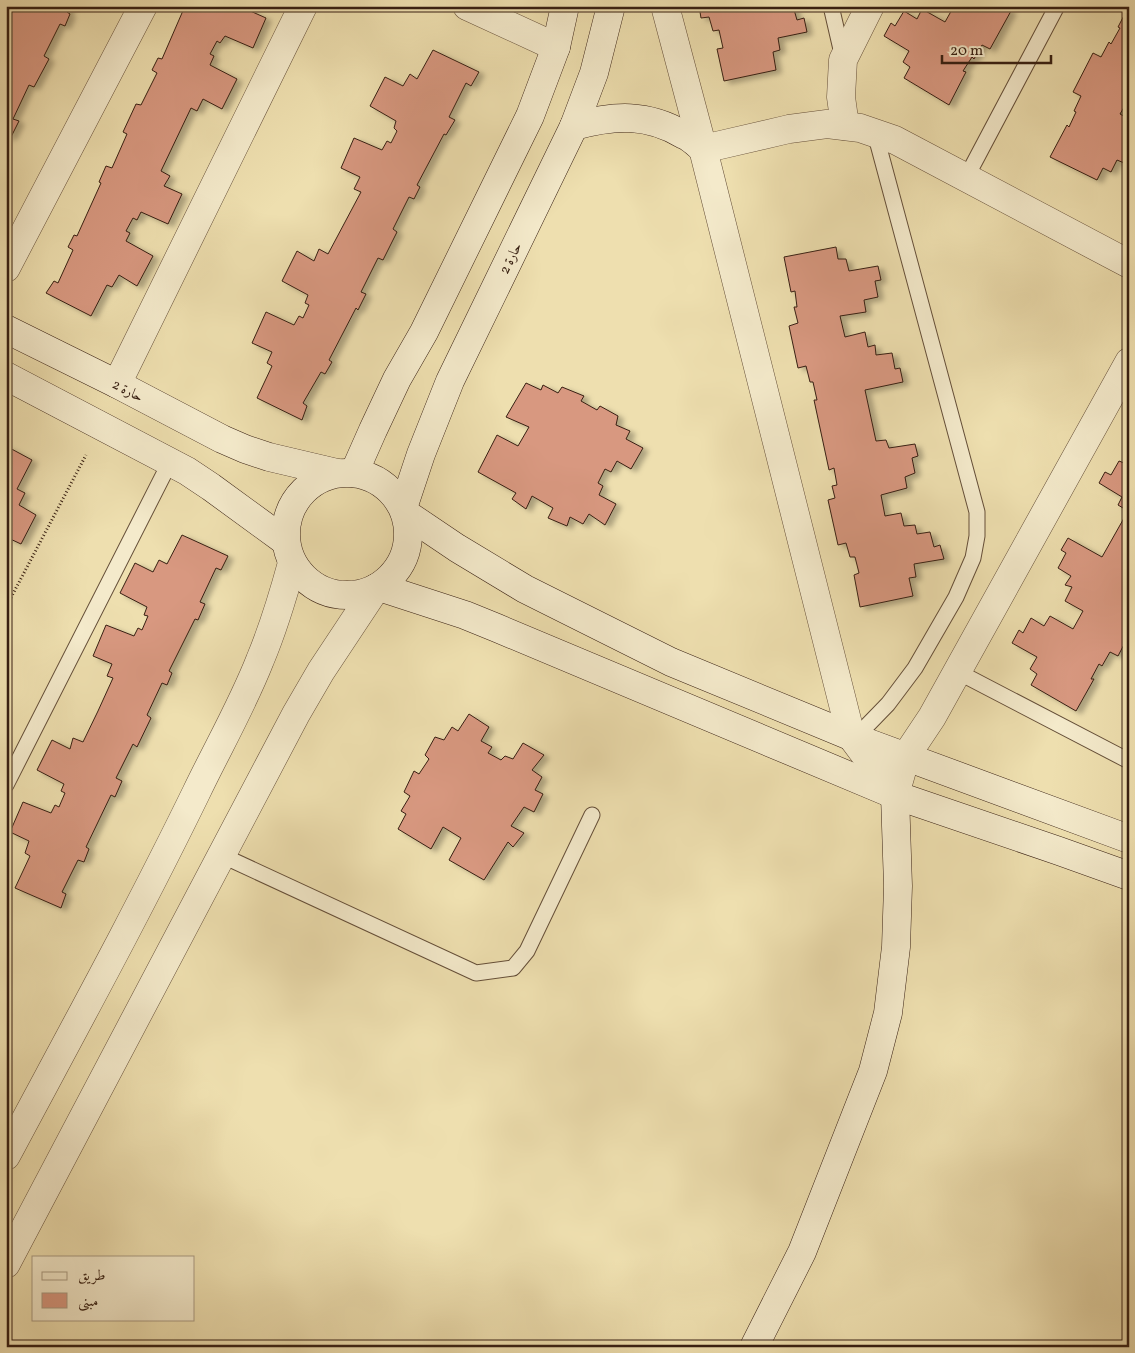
<svg xmlns="http://www.w3.org/2000/svg" width="1135" height="1353" viewBox="0 0 1135 1353" font-family="Vollkorn,Amiri,serif">
  <style>
    .building { fill: #d89880; stroke: #371f12; filter: url(#shadow) }
    .lines { fill: none; stroke-linecap: round; stroke-linejoin: round }
    .lane-casing { stroke: #654f39; stroke-width: 17 }
    .street-casing { stroke: #654f39; stroke-width: 29 }
    .secondary-casing { stroke: #371f12; stroke-width: 29 }
    .path { stroke: #371f12; stroke-width: 3; stroke-dasharray: 1 2.5; stroke-linecap: butt }
    .lane { stroke: #f4eacb; stroke-width: 15 }
    .street { stroke: #f4eacb; stroke-width: 28 }
    .secondary { stroke: #f4eacb; stroke-width: 28 }
    .labels { text-anchor: middle; stroke-width: 4.5; stroke-linejoin: round; paint-order: stroke }
    .street-label { font-size: 14px; fill: #371f12; stroke: #f4eacb }
  </style>
  <defs>
    <filter id="shadow"><feDropShadow dx="5.5" dy="3" stdDeviation="2.5" flood-color="#0004"/></filter>
  </defs>
  <rect width="100%" height="100%" fill="#eedfaf"/>
  <filter id="stains"><feTurbulence type="fractalNoise" baseFrequency=".004" numOctaves="4"/><feColorMatrix values="0 0 0 0 .2 0 0 0 0 .09 0 0 0 0 .02 0 0 0 .5 -.17"/></filter>
  <radialGradient id="worn" r=".72"><stop offset=".6" stop-color="#630" stop-opacity="0"/><stop offset="1" stop-color="#630" stop-opacity=".3"/></radialGradient>
  <g class="building">
    <path d="M 9,6 L 70,6 L 67,12 L 70,14 L 65,26 L 60,24 L 44,56 L 49,59 L 34,87 L 29,85 L 13,119 L 19,121 L 11,137 L 8,135 L 6,139 L 6,29 L 11,19 L 6,17 L 6,13 Z"/>
    <path d="M 185,6 L 250,6 L 248,10 L 266,18 L 253,48 L 225,36 L 220,43 L 217,41 L 210,54 L 214,56 L 210,65 L 237,79 L 222,109 L 203,99 L 197,111 L 191,108 L 161,171 L 170,176 L 164,186 L 182,194 L 168,224 L 141,212 L 137,220 L 133,218 L 126,231 L 130,233 L 126,241 L 153,256 L 137,286 L 119,275 L 112,287 L 107,285 L 91,316 L 46,293 L 54,281 L 58,283 L 73,250 L 68,247 L 74,235 L 77,236 L 101,183 L 99,182 L 106,166 L 112,168 L 127,134 L 123,132 L 136,104 L 141,105 L 157,73 L 152,70 L 158,58 L 162,59 Z"/>
    <path d="M 699,6 L 793,6 L 797,20 L 804,18 L 807,32 L 778,38 L 780,50 L 773,52 L 776,70 L 724,81 L 717,49 L 723,48 L 719,30 L 713,31 L 709,17 L 701,18 Z"/>
    <path d="M 954,6 L 1004,6 L 1011,11 L 990,49 L 982,45 L 974,59 L 972,57 L 963,71 L 966,72 L 949,105 L 904,78 L 910,67 L 903,62 L 909,51 L 884,36 L 891,23 L 895,26 L 904,11 L 917,19 L 922,9 L 945,22 Z"/>
    <path d="M 1129,6 L 1129,99 L 1120,114 L 1129,119 L 1129,165 L 1117,160 L 1111,172 L 1103,168 L 1097,180 L 1050,157 L 1067,125 L 1069,127 L 1076,112 L 1074,111 L 1081,96 L 1073,92 L 1093,53 L 1101,57 L 1109,42 L 1111,44 L 1120,28 L 1118,27 Z"/>
    <path d="M 433,50 L 479,72 L 471,86 L 466,83 L 449,117 L 455,120 L 446,135 L 444,134 L 417,185 L 420,187 L 414,199 L 409,197 L 393,229 L 397,232 L 383,260 L 378,258 L 361,292 L 366,294 L 358,310 L 356,308 L 329,360 L 332,362 L 325,374 L 321,372 L 303,403 L 307,406 L 302,420 L 257,398 L 272,366 L 267,363 L 272,352 L 252,343 L 266,312 L 294,325 L 299,316 L 303,318 L 309,305 L 305,303 L 308,295 L 282,281 L 297,251 L 314,261 L 319,249 L 328,254 L 361,192 L 354,189 L 360,177 L 341,168 L 354,138 L 382,150 L 387,141 L 391,143 L 397,131 L 394,128 L 396,121 L 370,106 L 385,77 L 403,86 L 410,74 L 417,79 Z"/>
    <path d="M 836,247 L 838,259 L 846,259 L 849,271 L 878,266 L 881,280 L 875,281 L 878,297 L 864,300 L 866,312 L 840,316 L 845,337 L 865,332 L 868,347 L 875,345 L 876,355 L 892,353 L 895,369 L 900,368 L 903,382 L 865,390 L 876,441 L 886,440 L 889,448 L 915,444 L 918,456 L 912,458 L 915,473 L 905,477 L 907,488 L 881,495 L 885,516 L 901,513 L 904,526 L 915,525 L 917,534 L 930,532 L 934,547 L 940,545 L 944,559 L 914,564 L 916,577 L 909,578 L 913,596 L 860,607 L 854,575 L 859,573 L 855,557 L 850,557 L 846,543 L 838,545 L 828,500 L 835,498 L 832,486 L 837,485 L 834,468 L 829,470 L 814,400 L 817,400 L 813,382 L 810,382 L 806,366 L 798,368 L 789,326 L 798,323 L 794,307 L 797,307 L 795,291 L 791,292 L 784,257 Z"/>
    <path d="M 526,383 L 541,390 L 543,385 L 558,393 L 562,387 L 584,396 L 581,401 L 597,410 L 600,406 L 618,416 L 616,425 L 630,431 L 626,439 L 643,448 L 631,469 L 617,461 L 611,472 L 605,469 L 598,483 L 603,486 L 599,495 L 616,504 L 605,525 L 589,514 L 583,524 L 570,517 L 567,526 L 548,518 L 553,508 L 532,496 L 526,509 L 512,499 L 516,493 L 478,472 L 497,435 L 518,446 L 529,427 L 506,417 Z"/>
    <path d="M 6,446 L 32,460 L 17,489 L 25,493 L 19,505 L 36,515 L 21,544 L 6,537 Z"/>
    <path d="M 1119,461 L 1129,465 L 1129,635 L 1118,656 L 1110,652 L 1102,666 L 1099,664 L 1091,679 L 1094,679 L 1076,711 L 1031,685 L 1037,674 L 1030,669 L 1037,657 L 1012,643 L 1019,630 L 1023,633 L 1031,618 L 1044,626 L 1050,616 L 1073,629 L 1083,611 L 1065,601 L 1072,587 L 1065,585 L 1071,576 L 1058,568 L 1066,553 L 1061,550 L 1068,538 L 1102,557 L 1128,511 L 1118,505 L 1122,497 L 1099,483 L 1105,472 L 1111,475 Z"/>
    <path d="M 182,535 L 228,556 L 221,570 L 216,568 L 200,602 L 205,604 L 198,620 L 195,619 L 169,671 L 172,673 L 167,685 L 162,683 L 147,715 L 151,718 L 137,747 L 133,744 L 116,778 L 122,781 L 115,797 L 111,795 L 86,847 L 89,849 L 84,862 L 78,860 L 62,892 L 66,894 L 61,908 L 15,888 L 30,856 L 25,853 L 29,841 L 10,832 L 23,802 L 51,813 L 55,805 L 59,807 L 65,793 L 61,791 L 64,784 L 37,770 L 52,740 L 70,749 L 73,738 L 83,742 L 98,711 L 113,678 L 107,676 L 112,664 L 93,656 L 106,625 L 134,636 L 138,628 L 142,630 L 148,616 L 144,615 L 147,607 L 120,593 L 135,563 L 153,572 L 159,560 L 167,564 Z"/>
    <path d="M 469,714 L 489,727 L 481,741 L 492,747 L 488,753 L 501,760 L 505,756 L 513,759 L 523,743 L 544,755 L 532,770 L 542,777 L 535,790 L 543,794 L 534,812 L 524,807 L 511,826 L 524,833 L 513,847 L 508,842 L 484,880 L 449,860 L 461,838 L 443,827 L 431,849 L 398,829 L 406,814 L 401,811 L 410,796 L 404,792 L 414,771 L 419,774 L 429,759 L 425,755 L 435,737 L 444,740 L 452,727 L 458,731 Z"/>
  </g>
  <g class="lines">
    <g class="lane-casing">
      <g id="lane">
        <path d="M 831,6 L 843,58"/>
        <path d="M 966,178 L 1057,6"/>
        <path d="M 958,672 L 1129,761"/>
        <path d="M 855,738 L 888,704 L 915,668 L 956,597 L 973,558 L 977,536 L 977,512 L 875,133"/>
        <path d="M 6,785 L 170,462"/>
        <path d="M 221,855 L 476,973 L 513,968 L 527,951 L 592,815"/>
      </g>
    </g>
    <g class="street-casing">
      <g id="street">
        <path d="M 467,6 L 556,47"/>
        <path d="M 665,6 L 703,149 L 851,736 L 895,795"/>
        <path d="M 845,126 L 841,97 L 843,60 L 870,6"/>
        <path d="M 703,149 L 789,129 L 827,124 L 860,128 L 895,140 L 1129,264"/>
        <path d="M 6,268 L 143,6"/>
        <path d="M 117,384 L 303,6"/>
        <path d="M 895,795 L 906,756 L 932,717 L 1129,362"/>
        <path d="M 6,1156 C 70,1036 136,916 196,793 C 217,749 242,706 260,660 C 273,629 283,596 292,563"/>
        <path d="M 6,1264 L 296,714 L 321,671 L 376,588"/>
      </g>
    </g>
    <g class="secondary-casing">
      <g id="secondary">
        <path d="M 574,126 C 614,115 647,113 684,135 C 691,138 697,144 703,149"/>
        <path d="M 6,329 L 117,384 L 222,439 L 245,449 L 269,457 L 337,473"/>
        <path d="M 6,376 L 187,471 L 211,487 L 285,541"/>
        <circle cx="347" cy="534" r="61"/>
        <path d="M 354,473 L 373,430 L 397,379 L 424,332 L 530,116 L 556,47 L 565,6"/>
        <path d="M 403,508 L 421,454 L 450,381 L 574,126 L 594,73 L 611,6"/>
        <path d="M 405,513 L 457,548 L 525,589 L 671,662 L 855,738 L 1129,839"/>
        <path d="M 379,587 L 465,615 L 497,628 L 895,795 L 1059,851 L 1129,876"/>
        <path d="M 754,1347 L 802,1252 L 873,1071 L 888,1013 L 896,947 L 898,886 L 895,795"/>
      </g>
    </g>
    <path class="path" d="M 6,607 L 86,455"/>
    <use href="#lane" class="lane"/>
    <use href="#street" class="street"/>
    <use href="#secondary" class="secondary"/>
  </g>
  <g class="labels">
    <g class="street-label">
      <text transform="translate(510 258) rotate(-64)" y="5">حارة 2</text>
      <text transform="translate(128 390) rotate(27)" y="5">حارة 2</text>
    </g>
  </g>
  <rect width="1135" height="1353" fill="none" stroke="#eedfaf" stroke-width="25"/>
  <rect x="8" y="8" width="1120" height="1338" fill="none" stroke="#371f12" stroke-width="2.5"/>
  <rect x="12" y="12" width="1110" height="1328" fill="none" stroke="#371f12"/>
  <rect x="32" y="1256" width="162" height="65" fill="#f4eacb" stroke="#a89981"/>
  <rect x="42" y="1272" width="25" height="8" fill="#f4eacb" stroke="#a89981"/>
  <text x="78" y="1280" font-size="15" fill="#371f12">طريق</text>
  <rect x="42" y="1293" width="25" height="15" fill="#d89880" stroke="#a89981"/>
  <text x="78" y="1306" font-size="15" fill="#371f12">مبنى</text>
  <path d="M942 55v8h109v-8" fill="none" stroke="#371f12" stroke-width="2.5"/>
  <text x="950" y="55" font-size="15" fill="#371f12" stroke="#f4eacb" stroke-width="4" paint-order="stroke">20 m</text>
  <rect width="100%" height="100%" filter="url(#stains)"/>
  <rect width="100%" height="100%" fill="url(#worn)"/>
</svg>
